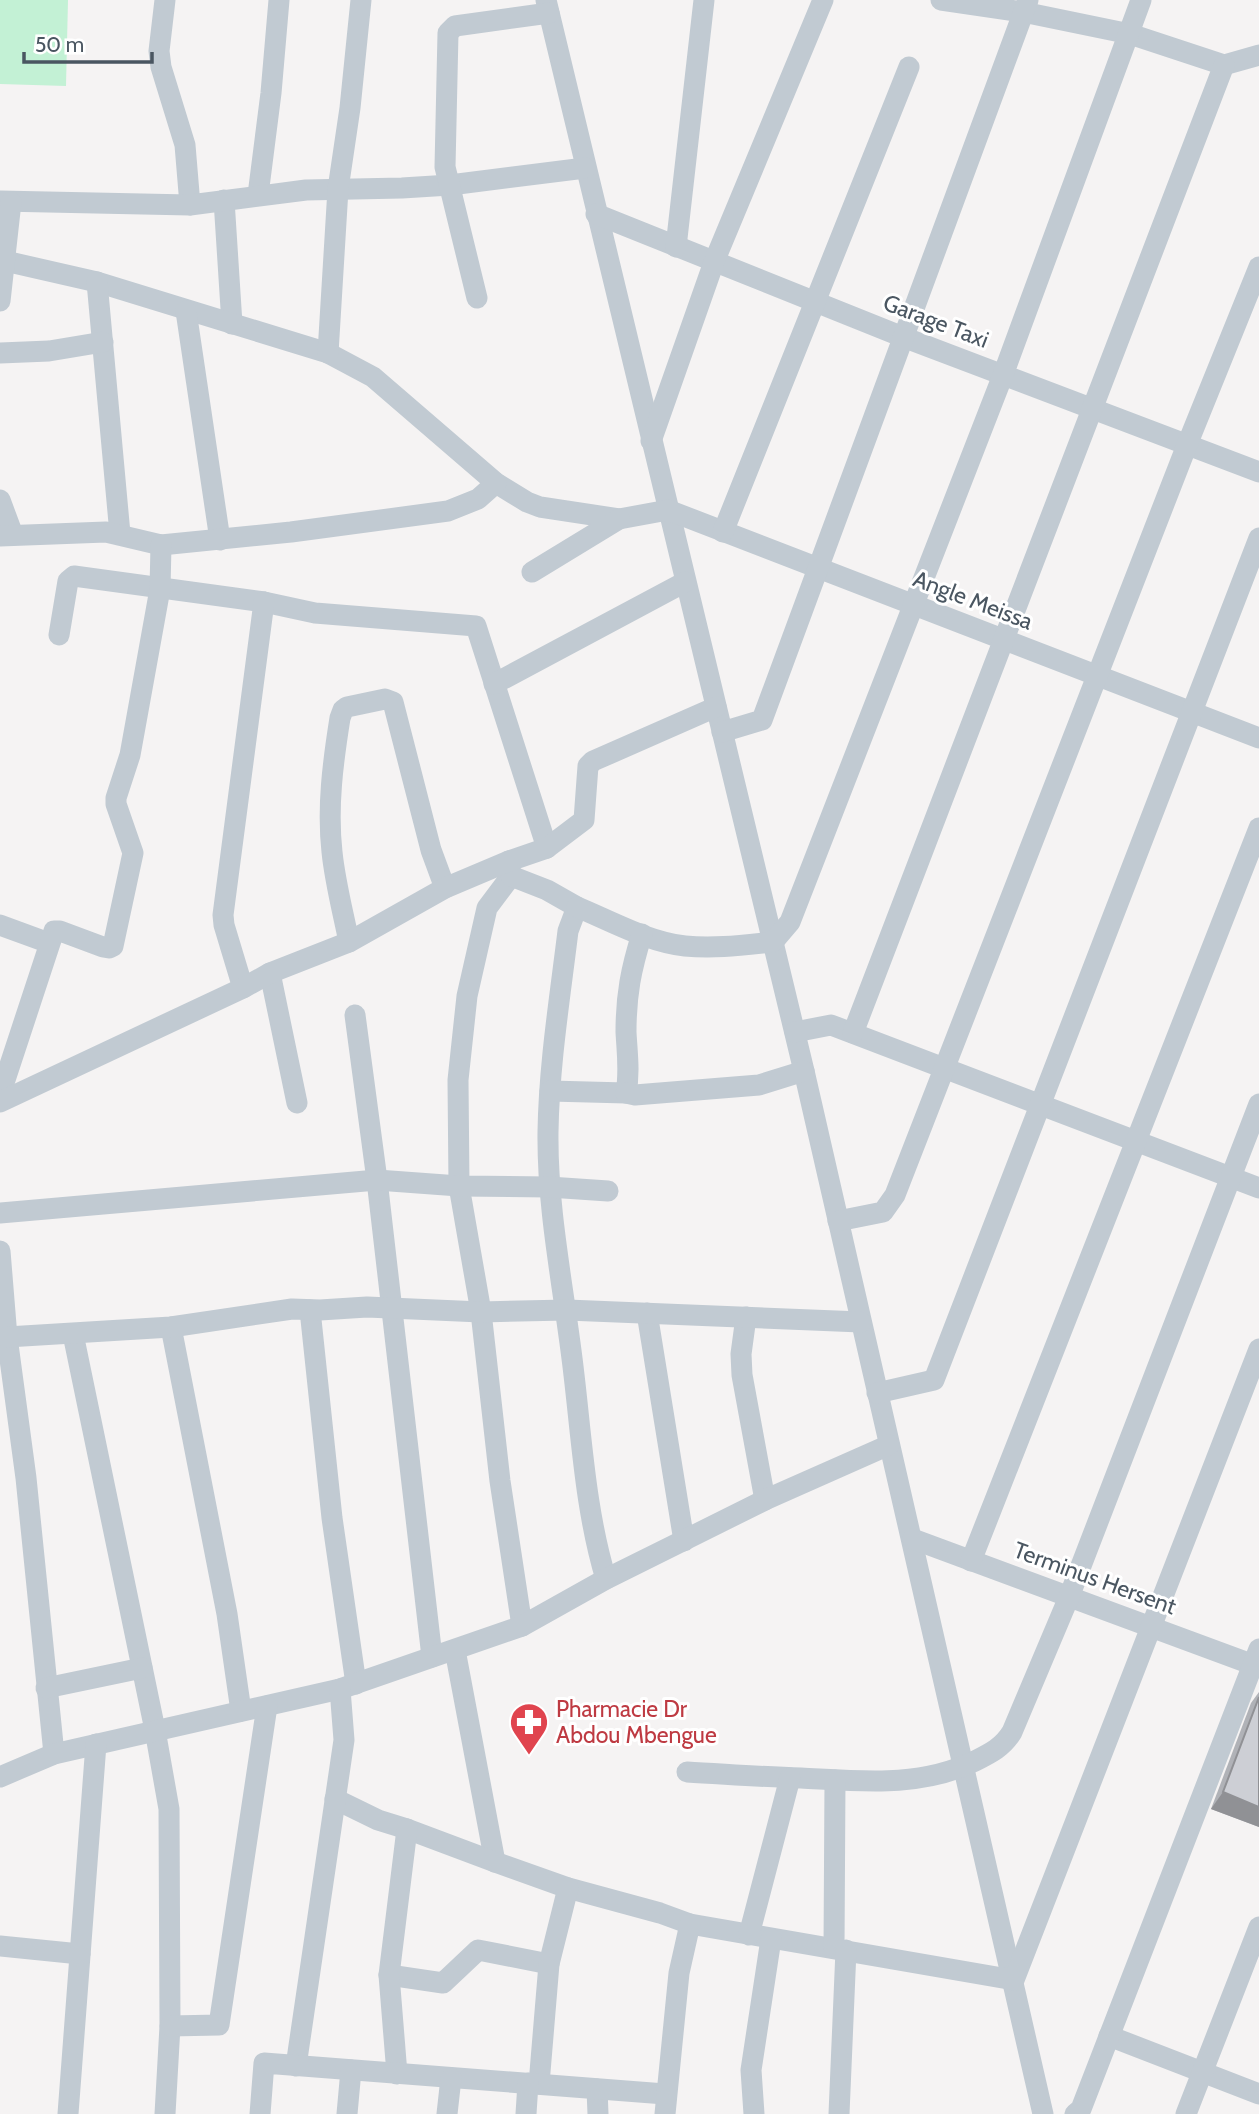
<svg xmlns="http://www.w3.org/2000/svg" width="1259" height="2114" viewBox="0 0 1259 2114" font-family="Cabin,sans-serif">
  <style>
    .green { fill: #c3f1d5 }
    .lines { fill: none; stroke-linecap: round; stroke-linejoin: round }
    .minor { stroke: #c1cad2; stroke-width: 21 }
    .wall { fill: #b0b2b7 }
    .shaded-wall { fill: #909195 }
    .building { fill: #cdcfd5; stroke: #909195; stroke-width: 2 }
    .labels { text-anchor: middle; stroke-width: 6; stroke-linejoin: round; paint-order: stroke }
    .street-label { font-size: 23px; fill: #4a5661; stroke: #fff }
    .health-label { font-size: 23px; fill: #be3a42; stroke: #fff; text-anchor: start }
  </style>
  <rect width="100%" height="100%" fill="#f5f3f3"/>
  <path class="green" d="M 0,0 L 68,0 L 66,86 L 0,84 Z"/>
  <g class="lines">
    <g class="minor">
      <path d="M 165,0 L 159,51 L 161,67 L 185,145 L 190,205"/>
      <path d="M 546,0 L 804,1071 L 1043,2114"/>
      <path d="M 941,0 L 1023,12 L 1130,34 L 1224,65 L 1259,55"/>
      <path d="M 258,195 L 271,93 L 279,0"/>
      <path d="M 224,200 L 232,324"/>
      <path d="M 0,201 L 190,205 L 306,190 L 402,188 L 450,185 L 585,168"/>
      <path d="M 596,214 L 903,337 L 1259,472"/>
      <path d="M 676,247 L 704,0"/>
      <path d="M 5,261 L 97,282 L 328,353 L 373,377 L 496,483 L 527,502 L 540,507 L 619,519 L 668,510 L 1259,738"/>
      <path d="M 97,282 L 120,534"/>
      <path d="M 477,298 L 445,167 L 448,33 L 455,26 L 549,13"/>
      <path d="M 0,301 L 11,202"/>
      <path d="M 186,311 L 220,540"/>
      <path d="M 0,353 L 49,351 L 103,342"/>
      <path d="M 328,353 L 338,189 L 350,108 L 361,0"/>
      <path d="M 651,441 L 714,262 L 823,0"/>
      <path d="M 0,500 L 13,535"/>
      <path d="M 723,532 L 909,67"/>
      <path d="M 0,536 L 106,532 L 161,545 L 291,532 L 448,511 L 478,499 L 496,483"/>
      <path d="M 532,572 L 619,519"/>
      <path d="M 59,635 L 68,581 L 74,576 L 264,602 L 315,613 L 476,626 L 547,848"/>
      <path d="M 494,684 L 685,582"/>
      <path d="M 722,732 L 762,720 L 1028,0"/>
      <path d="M 509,861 L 511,876 L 487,908 L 467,996 L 458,1080 L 459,1186 L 481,1312 L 500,1481 L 522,1626"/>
      <path d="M 511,876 L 547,890 L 577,907 L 568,931 C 560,997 549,1065 548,1132 C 547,1213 565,1294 574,1375 C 582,1443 586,1513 606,1579"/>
      <path d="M 577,907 C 611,921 648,942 685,946 C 715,949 744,945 773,942 L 790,922 L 1003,375 L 1141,0"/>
      <path d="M 0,925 L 49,943"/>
      <path d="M 349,942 C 343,912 335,882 332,852 C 327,807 333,762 340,718 L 343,710 L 347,707 L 385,699 L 393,702 L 431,850 L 445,888"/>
      <path d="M 270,973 L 297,1103"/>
      <path d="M 243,988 L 224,925 L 223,915 L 264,602"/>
      <path d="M 355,1015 L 377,1180 L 432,1657"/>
      <path d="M 795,1032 L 831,1025 L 1259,1188"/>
      <path d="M 853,1033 L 1224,65"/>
      <path d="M 550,1091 L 626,1093 C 630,1072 627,1052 626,1032 C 626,995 631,969 642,934"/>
      <path d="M 626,1093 L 635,1095 L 759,1085 L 804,1071"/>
      <path d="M 0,1095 L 54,931 L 60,931 L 103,947 L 109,948 L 113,946 L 133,853 L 116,804 L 116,798 L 130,755 L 160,589 L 161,545"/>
      <path d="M 0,1102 L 243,988 L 270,973 L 349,942 L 445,888 L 509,861 L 547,848 L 584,820 L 588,766 L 593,761 L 716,707"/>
      <path d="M 0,1213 L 377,1180 L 459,1186 L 549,1187 L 608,1191"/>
      <path d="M 838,1221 L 883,1212 L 895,1195 L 1187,445 L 1259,267"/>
      <path d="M 0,1251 L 7,1337 L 26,1478 L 54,1754"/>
      <path d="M 310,1310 L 332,1518 L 356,1684"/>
      <path d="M 647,1313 L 684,1541"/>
      <path d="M 746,1317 L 741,1354 L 742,1375 L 765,1500"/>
      <path d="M 171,1327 L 227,1614 L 241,1711"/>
      <path d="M 73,1334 L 155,1730 L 169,1809 L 170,2026 L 165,2114"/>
      <path d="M 7,1337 L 171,1327 L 292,1309 L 320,1310 L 367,1307 L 481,1312 L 567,1310 L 861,1322"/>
      <path d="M 877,1393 L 934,1380 L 1259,538"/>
      <path d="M 913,1539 L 1259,1667"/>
      <path d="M 971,1561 L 1259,828"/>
      <path d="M 455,1650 L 495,1862"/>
      <path d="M 46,1688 L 142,1668"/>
      <path d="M 687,1772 C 725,1774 763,1777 801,1778 C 860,1781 920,1788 975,1761 C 991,1753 1003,1747 1012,1732 L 1069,1597 L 1259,1104"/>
      <path d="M 0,1777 L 54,1754 L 340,1689 L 522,1626 L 606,1579 L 765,1500 L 889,1445"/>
      <path d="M 335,1799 L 378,1820 L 407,1829 L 495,1862 L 568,1888 L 660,1913 L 690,1924 L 1014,1980 L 1259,1349"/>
      <path d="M 749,1935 L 790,1778"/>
      <path d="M 0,1946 L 80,1954"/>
      <path d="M 834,1948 L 835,1780"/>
      <path d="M 389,1975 L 443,1983 L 478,1950 L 549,1964"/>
      <path d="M 170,2026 L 219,2025 L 267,1706"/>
      <path d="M 1109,2036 L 1259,2094"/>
      <path d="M 296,2066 L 344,1740 L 340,1689"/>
      <path d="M 397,2074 L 389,1975 L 407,1829"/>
      <path d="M 539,2084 L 549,1964 L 568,1888"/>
      <path d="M 597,2089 L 598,2114"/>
      <path d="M 68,2114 L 96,1744"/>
      <path d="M 260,2114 L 264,2063 L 665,2094"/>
      <path d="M 347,2114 L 351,2070"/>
      <path d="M 447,2114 L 451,2078"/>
      <path d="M 526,2114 L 528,2083"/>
      <path d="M 665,2114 L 679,1973 L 690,1924"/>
      <path d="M 754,2114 L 751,2070 L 771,1939"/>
      <path d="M 839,2114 L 846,1950"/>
      <path d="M 1075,2114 L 1081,2109 L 1259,1649"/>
      <path d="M 1186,2114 L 1259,1927"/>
    </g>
  </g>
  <path class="wall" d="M 1259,1692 L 1259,1827 L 1211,1809 L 1251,1703 Z"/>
  <path class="shaded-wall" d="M 1223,1792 L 1259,1807 L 1259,1827 L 1211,1809 Z"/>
  <path class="building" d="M 1259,1697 L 1259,1807 L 1223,1792 Z"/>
  <defs>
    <g id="pharmacy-pin" transform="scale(2.0125)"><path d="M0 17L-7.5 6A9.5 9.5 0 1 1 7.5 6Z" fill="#e0444e" stroke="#fff"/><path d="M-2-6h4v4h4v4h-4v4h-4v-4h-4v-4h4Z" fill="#fff"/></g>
  </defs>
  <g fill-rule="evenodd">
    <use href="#pharmacy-pin" x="529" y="1722"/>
  </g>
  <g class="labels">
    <g class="street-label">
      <text transform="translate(936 321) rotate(21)" y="8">Garage Taxi</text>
      <text transform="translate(973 600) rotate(21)" y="8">Angle Meissa</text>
      <text transform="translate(1095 1578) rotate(20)" y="8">Terminus Hersent</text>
    </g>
    <g class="health-label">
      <text x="556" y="1717">Pharmacie Dr<tspan x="556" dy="26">Abdou Mbengue</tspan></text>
    </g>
  </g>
  <path d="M24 52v10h128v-10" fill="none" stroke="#4a5661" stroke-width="3.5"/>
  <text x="35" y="52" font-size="21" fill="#4a5661" stroke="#ffffff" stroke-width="5" paint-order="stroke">50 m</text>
</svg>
